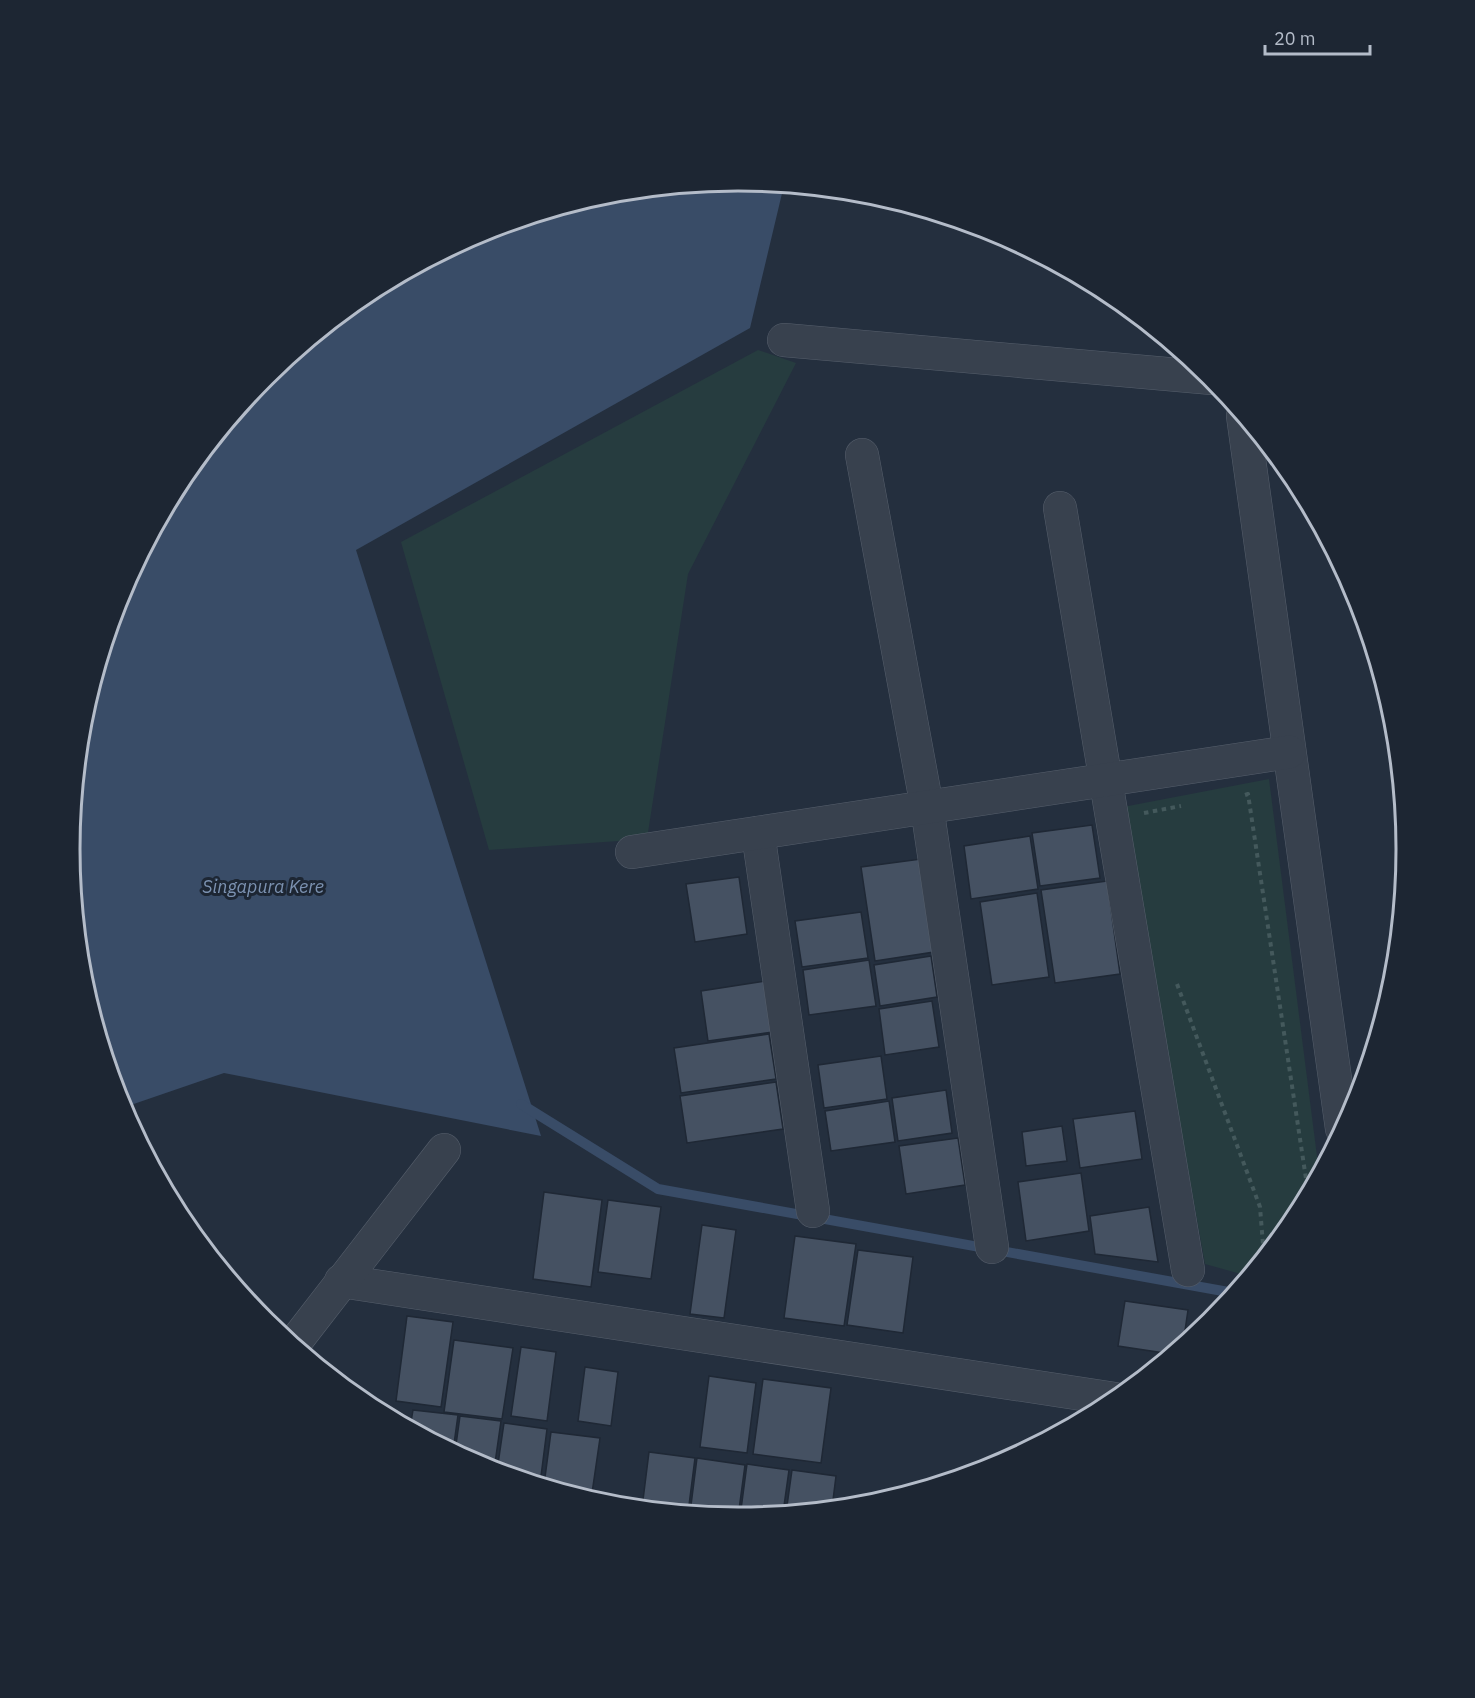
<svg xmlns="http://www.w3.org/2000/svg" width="1475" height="1698" viewBox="0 0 1475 1698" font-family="'IBM Plex Sans',sans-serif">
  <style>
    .green { fill: #263c3f }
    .water { fill: #394c67 }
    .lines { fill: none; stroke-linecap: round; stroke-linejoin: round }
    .stream { stroke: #394c67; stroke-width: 10 }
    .building { fill: #455162; stroke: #1f2835; stroke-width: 1.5 }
    .street-casing { stroke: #565f6c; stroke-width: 34 }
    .path { stroke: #44595c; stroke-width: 4; stroke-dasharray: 4.5 4.5; stroke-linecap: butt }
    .street { stroke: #38414e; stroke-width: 33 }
    .labels { text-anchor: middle; stroke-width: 6; stroke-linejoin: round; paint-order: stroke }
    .water-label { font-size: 18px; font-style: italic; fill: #7c92b1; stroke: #1d2633 }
    .rim { fill: none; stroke: #b4bcc9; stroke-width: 3 }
  </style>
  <rect width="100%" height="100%" fill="#242f3e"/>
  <g class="green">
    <path d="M 758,350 L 796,363 L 688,574 L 647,839 L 489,850 L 401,542 Z"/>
    <path d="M 1269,779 L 1319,1172 L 1293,1221 L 1248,1276 L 1205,1264 L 1123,807 Z"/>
  </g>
  <path class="water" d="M 738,181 L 784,185 L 750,328 L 356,550 L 541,1136 L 224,1073 L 122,1108 L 82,979 L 69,849 L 82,718 L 120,593 L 182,477 L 265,376 L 366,293 L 482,231 L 607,193 Z"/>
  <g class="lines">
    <path class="stream" d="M 521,1104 L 658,1189 L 1234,1293"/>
  </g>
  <g class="building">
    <path d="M 1092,825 L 1100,878 L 1040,886 L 1032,833 Z"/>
    <path d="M 1030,836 L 1038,889 L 971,899 L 964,846 Z"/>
    <path d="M 921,859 L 934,952 L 875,961 L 861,867 Z"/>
    <path d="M 739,877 L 747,934 L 695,942 L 686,884 Z"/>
    <path d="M 1107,881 L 1120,974 L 1055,983 L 1041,890 Z"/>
    <path d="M 1037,893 L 1049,977 L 992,985 L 980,902 Z"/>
    <path d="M 861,912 L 868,958 L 802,967 L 795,921 Z"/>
    <path d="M 931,956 L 937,997 L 880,1006 L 874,965 Z"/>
    <path d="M 869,960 L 876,1006 L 809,1015 L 803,970 Z"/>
    <path d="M 766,981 L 773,1032 L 708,1041 L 701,991 Z"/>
    <path d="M 932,1001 L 939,1047 L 885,1055 L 879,1009 Z"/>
    <path d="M 769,1034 L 776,1079 L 681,1093 L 674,1048 Z"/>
    <path d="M 881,1056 L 887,1099 L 824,1108 L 818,1065 Z"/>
    <path d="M 776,1082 L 783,1129 L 687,1143 L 680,1096 Z"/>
    <path d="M 946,1090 L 952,1133 L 898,1141 L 892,1098 Z"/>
    <path d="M 889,1101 L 895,1142 L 831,1151 L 825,1111 Z"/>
    <path d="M 1135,1111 L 1142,1159 L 1080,1168 L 1073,1119 Z"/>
    <path d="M 1062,1126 L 1067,1161 L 1026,1166 L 1022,1132 Z"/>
    <path d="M 958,1138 L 965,1185 L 906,1194 L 899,1146 Z"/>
    <path d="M 1081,1173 L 1089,1231 L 1026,1241 L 1018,1182 Z"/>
    <path d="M 544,1192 L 602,1200 L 591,1287 L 533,1279 Z"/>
    <path d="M 608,1200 L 661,1207 L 651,1279 L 598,1272 Z"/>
    <path d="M 1149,1207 L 1158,1262 L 1095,1254 L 1090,1216 Z"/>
    <path d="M 702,1225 L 736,1230 L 724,1318 L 690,1314 Z"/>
    <path d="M 795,1236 L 856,1244 L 844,1326 L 784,1318 Z"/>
    <path d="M 858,1250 L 913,1257 L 903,1333 L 847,1325 Z"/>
    <path d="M 1125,1301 L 1188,1310 L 1183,1344 L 1171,1354 L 1118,1346 Z"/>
    <path d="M 407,1316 L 453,1322 L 441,1407 L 396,1401 Z"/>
    <path d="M 454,1340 L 513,1348 L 502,1419 L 444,1412 Z"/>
    <path d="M 521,1347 L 556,1352 L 547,1421 L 511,1416 Z"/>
    <path d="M 585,1367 L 618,1372 L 611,1426 L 578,1421 Z"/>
    <path d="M 709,1376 L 756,1383 L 747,1453 L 700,1447 Z"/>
    <path d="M 763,1379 L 831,1388 L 821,1463 L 753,1454 Z"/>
    <path d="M 413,1410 L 458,1415 L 453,1451 L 410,1428 Z"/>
    <path d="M 460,1416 L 501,1421 L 494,1470 L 481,1466 L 455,1452 Z"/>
    <path d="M 504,1423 L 547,1429 L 540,1484 L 497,1471 Z"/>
    <path d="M 551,1432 L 600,1438 L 591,1500 L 544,1485 Z"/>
    <path d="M 649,1452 L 695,1458 L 688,1513 L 642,1508 Z"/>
    <path d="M 697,1458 L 745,1465 L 738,1517 L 690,1513 Z"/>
    <path d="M 747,1464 L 789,1470 L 783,1513 L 740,1517 Z"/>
    <path d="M 792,1470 L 836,1476 L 832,1508 L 786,1513 Z"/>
  </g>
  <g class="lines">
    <g class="street-casing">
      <g id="street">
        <path d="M 784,340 L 1212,378"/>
        <path d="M 1243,416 L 1342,1129"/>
        <path d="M 862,455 L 927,807 L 992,1247"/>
        <path d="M 1060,508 L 1188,1270"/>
        <path d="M 758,833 L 813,1211"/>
        <path d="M 632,852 L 1289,752"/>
        <path d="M 341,1281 L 1115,1399"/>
        <path d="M 293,1345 L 444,1150"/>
      </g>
    </g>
    <g class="path">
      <path d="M 1245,795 L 1248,794 L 1308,1192"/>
      <path d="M 1144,813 L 1181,806"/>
      <path d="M 1177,984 L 1260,1207 L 1264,1257"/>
    </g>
    <use href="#street" class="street"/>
  </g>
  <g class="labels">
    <g class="water-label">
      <text x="263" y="893">Singapura Kere</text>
    </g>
  </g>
  <path d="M0 0H1475V1698H0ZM80 849a658 658 0 1 1 1316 0a658 658 0 1 1-1316 0Z" fill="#1d2633" fill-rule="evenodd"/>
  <path class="rim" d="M80 849a658 658 0 1 1 1316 0a658 658 0 1 1-1316 0Z"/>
  <path d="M1265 45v9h105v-9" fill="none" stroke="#b4bcc9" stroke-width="3"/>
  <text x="1274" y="45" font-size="18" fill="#b4bcc9" stroke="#1d2633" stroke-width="4.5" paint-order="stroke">20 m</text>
</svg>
